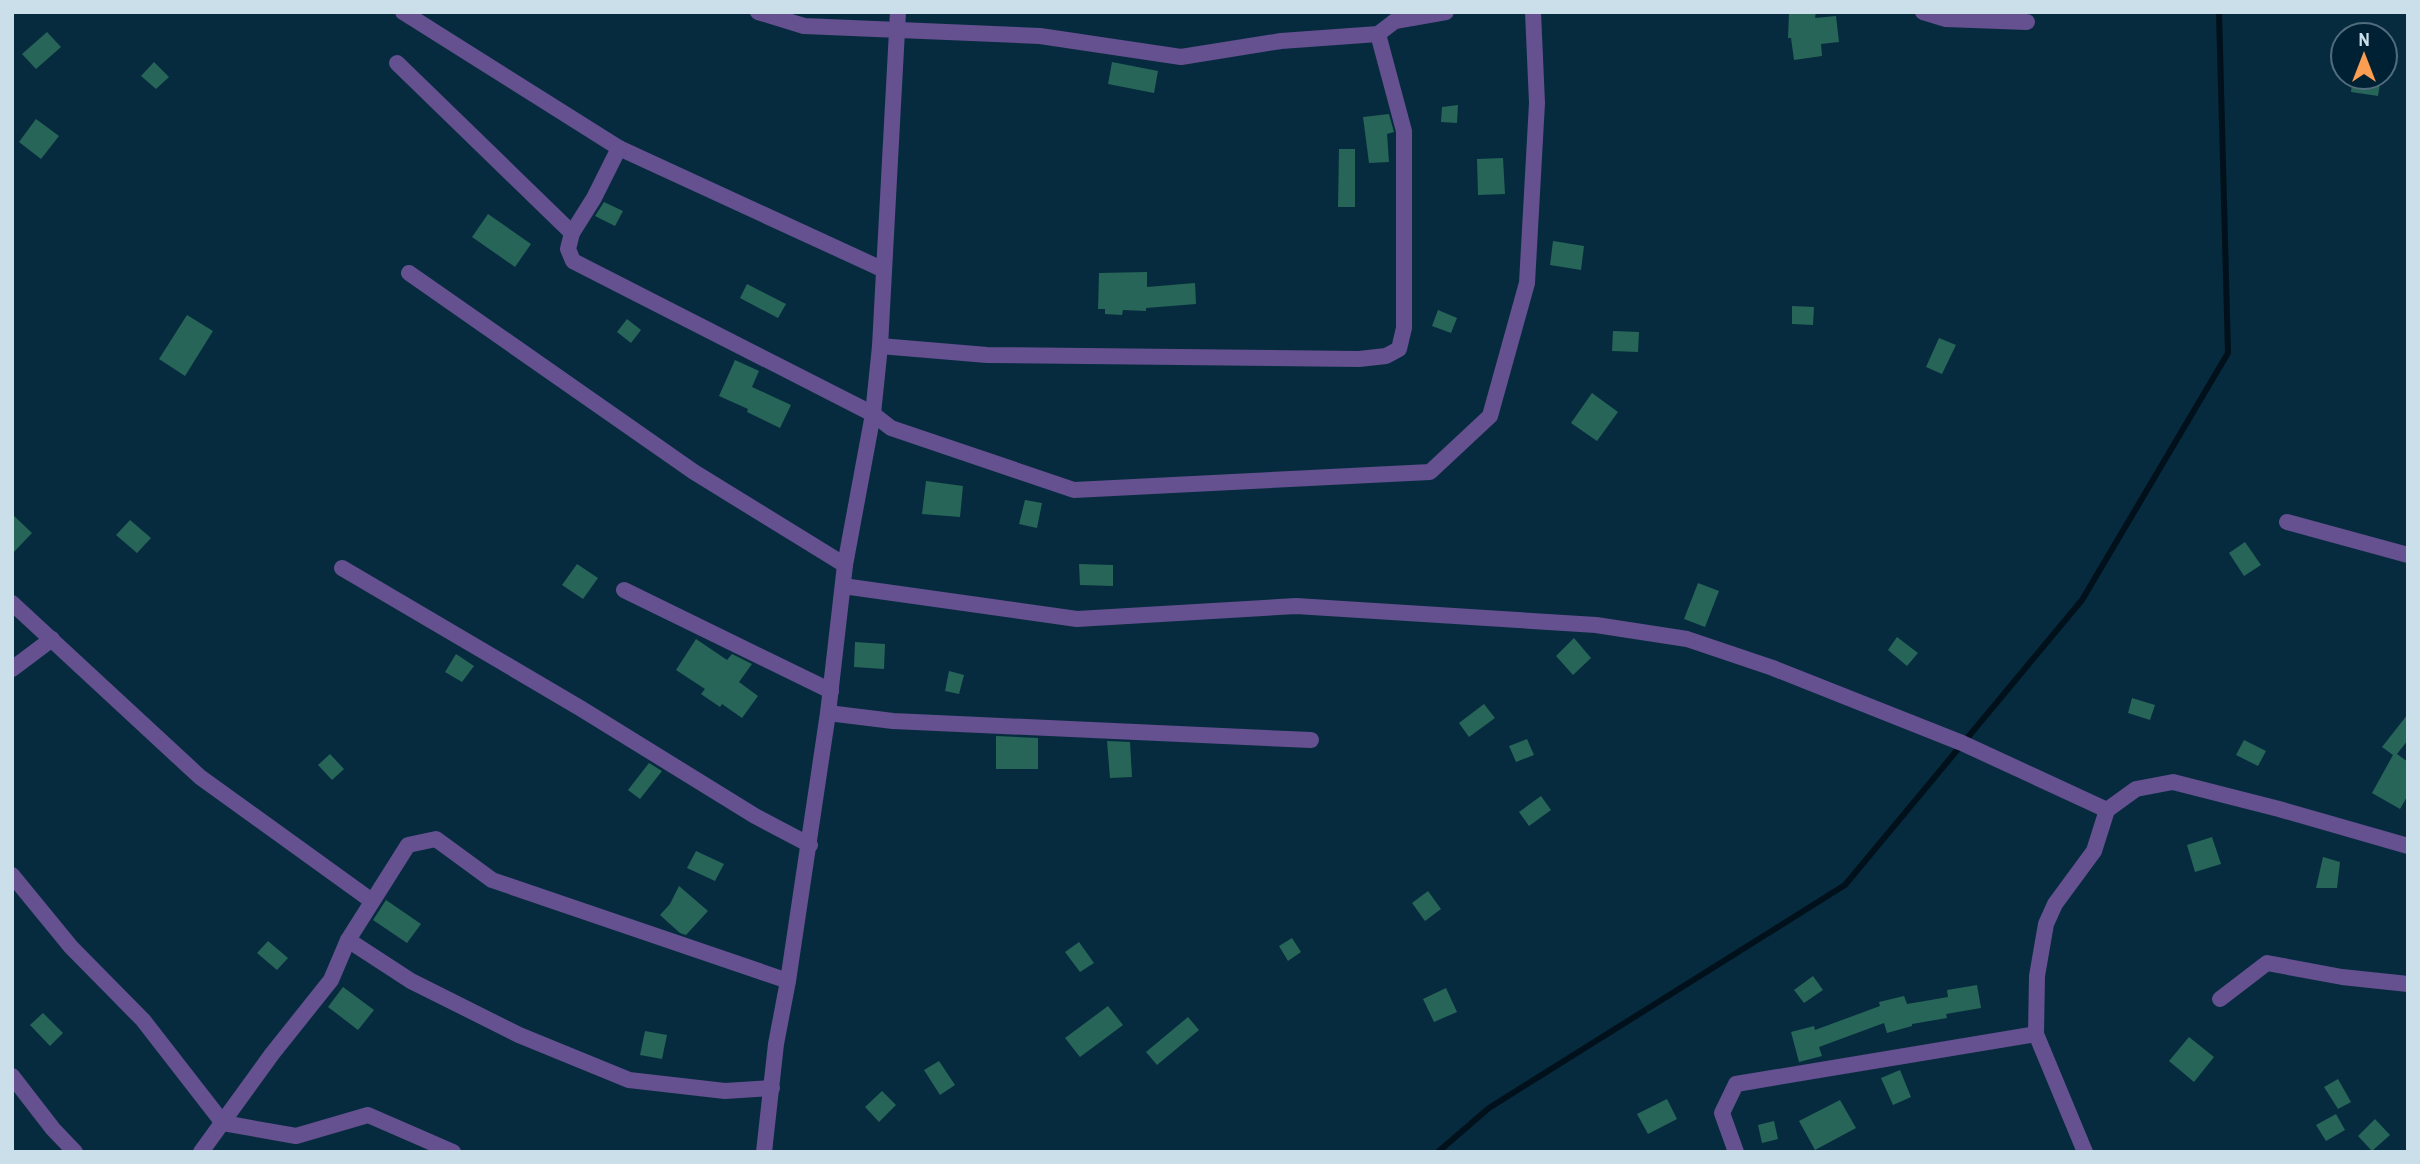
<svg xmlns="http://www.w3.org/2000/svg" width="2420" height="1164" viewBox="0 0 2420 1164" font-family="'Archivo Narrow',sans-serif">
  <style>
    .lines { fill: none; stroke-linecap: round; stroke-linejoin: round }
    .stream { stroke: #01111b; stroke-width: 6 }
    .building { fill: #276558 }
    .minor { stroke: #655090; stroke-width: 16 }
  </style>
  <rect width="100%" height="100%" fill="#062b3e"/>
  <g class="lines">
    <path class="stream" d="M 1438,1152 L 1489,1108 L 1845,885 L 2082,600 L 2228,353 L 2219,12"/>
  </g>
  <g class="building">
    <path d="M 1789,12 L 1816,12 L 1815,18 L 1836,16 L 1839,42 L 1821,44 L 1822,56 L 1794,60 L 1791,38 L 1788,38 Z"/>
    <path d="M 47,32 L 61,47 L 36,69 L 22,54 Z"/>
    <path d="M 154,62 L 169,77 L 156,89 L 141,76 Z"/>
    <path d="M 1112,62 L 1158,71 L 1154,93 L 1108,84 Z"/>
    <path d="M 2353,77 L 2381,78 L 2378,96 L 2351,92 Z"/>
    <path d="M 1458,105 L 1457,123 L 1441,122 L 1442,107 Z"/>
    <path d="M 1389,114 L 1394,132 L 1387,134 L 1389,162 L 1369,163 L 1363,117 Z"/>
    <path d="M 36,119 L 59,136 L 41,159 L 19,142 Z"/>
    <path d="M 1339,149 L 1355,149 L 1355,207 L 1338,207 Z"/>
    <path d="M 1503,158 L 1505,194 L 1478,195 L 1477,159 Z"/>
    <path d="M 604,202 L 623,211 L 615,226 L 595,216 Z"/>
    <path d="M 488,214 L 531,244 L 515,267 L 472,237 Z"/>
    <path d="M 1553,241 L 1584,246 L 1581,270 L 1550,265 Z"/>
    <path d="M 1147,272 L 1147,287 L 1195,283 L 1196,304 L 1146,308 L 1146,311 L 1123,310 L 1122,315 L 1105,314 L 1105,309 L 1098,309 L 1099,273 Z"/>
    <path d="M 747,284 L 786,304 L 778,318 L 740,298 Z"/>
    <path d="M 1792,306 L 1814,307 L 1813,325 L 1792,324 Z"/>
    <path d="M 1438,310 L 1457,318 L 1451,333 L 1432,326 Z"/>
    <path d="M 187,315 L 213,331 L 185,376 L 159,359 Z"/>
    <path d="M 627,319 L 641,330 L 631,343 L 617,332 Z"/>
    <path d="M 1613,331 L 1639,332 L 1638,352 L 1612,351 Z"/>
    <path d="M 1939,338 L 1956,345 L 1942,374 L 1926,367 Z"/>
    <path d="M 735,360 L 759,371 L 752,387 L 791,405 L 780,428 L 747,412 L 748,409 L 719,396 Z"/>
    <path d="M 1592,393 L 1618,412 L 1597,441 L 1571,423 Z"/>
    <path d="M 926,481 L 963,486 L 960,517 L 922,514 Z"/>
    <path d="M 1025,500 L 1042,503 L 1037,528 L 1019,524 Z"/>
    <path d="M 12,514 L 32,533 L 12,554 Z"/>
    <path d="M 130,520 L 151,538 L 137,553 L 116,535 Z"/>
    <path d="M 2245,542 L 2261,565 L 2244,576 L 2229,553 Z"/>
    <path d="M 577,564 L 598,578 L 583,599 L 562,585 Z"/>
    <path d="M 1079,564 L 1113,565 L 1113,586 L 1080,585 Z"/>
    <path d="M 1698,583 L 1719,591 L 1705,627 L 1684,619 Z"/>
    <path d="M 1897,637 L 1918,653 L 1907,666 L 1888,650 Z"/>
    <path d="M 1574,638 L 1591,658 L 1573,675 L 1556,656 Z"/>
    <path d="M 696,639 L 727,660 L 732,654 L 752,664 L 739,682 L 758,696 L 742,718 L 722,704 L 720,707 L 701,694 L 705,689 L 676,670 Z"/>
    <path d="M 855,642 L 885,644 L 884,669 L 854,667 Z"/>
    <path d="M 456,654 L 474,666 L 462,682 L 445,672 Z"/>
    <path d="M 949,671 L 964,675 L 959,694 L 945,691 Z"/>
    <path d="M 2132,698 L 2155,705 L 2150,720 L 2128,713 Z"/>
    <path d="M 1484,704 L 1495,718 L 1469,737 L 1459,723 Z"/>
    <path d="M 2408,714 L 2408,740 L 2397,754 L 2408,762 L 2408,795 L 2400,809 L 2372,793 L 2393,755 L 2382,747 Z"/>
    <path d="M 996,736 L 1038,738 L 1038,769 L 996,769 Z"/>
    <path d="M 1527,739 L 1534,755 L 1516,762 L 1509,746 Z"/>
    <path d="M 2244,740 L 2266,751 L 2258,766 L 2236,755 Z"/>
    <path d="M 1107,741 L 1130,742 L 1132,777 L 1110,778 Z"/>
    <path d="M 330,754 L 344,769 L 332,780 L 318,765 Z"/>
    <path d="M 649,763 L 662,771 L 640,799 L 628,790 Z"/>
    <path d="M 1541,796 L 1551,810 L 1529,826 L 1519,812 Z"/>
    <path d="M 2212,837 L 2221,864 L 2195,872 L 2187,845 Z"/>
    <path d="M 696,851 L 724,864 L 715,881 L 687,868 Z"/>
    <path d="M 2323,857 L 2340,862 L 2337,888 L 2316,888 Z"/>
    <path d="M 679,886 L 708,911 L 686,935 L 680,933 L 660,915 L 670,904 Z"/>
    <path d="M 1428,891 L 1441,909 L 1425,921 L 1412,903 Z"/>
    <path d="M 386,900 L 421,924 L 407,943 L 373,920 Z"/>
    <path d="M 1292,938 L 1301,952 L 1288,961 L 1279,946 Z"/>
    <path d="M 268,941 L 288,958 L 277,970 L 257,953 Z"/>
    <path d="M 1079,942 L 1094,963 L 1080,972 L 1065,952 Z"/>
    <path d="M 1813,976 L 1823,990 L 1804,1003 L 1794,990 Z"/>
    <path d="M 1977,985 L 1981,1008 L 1946,1014 L 1947,1018 L 1912,1024 L 1912,1026 L 1887,1033 L 1884,1023 L 1819,1047 L 1822,1056 L 1799,1062 L 1791,1032 L 1814,1026 L 1815,1030 L 1880,1006 L 1879,1002 L 1904,996 L 1907,1004 L 1948,997 L 1947,990 Z"/>
    <path d="M 343,987 L 374,1010 L 358,1030 L 328,1007 Z"/>
    <path d="M 1446,988 L 1457,1012 L 1434,1022 L 1423,999 Z"/>
    <path d="M 1108,1006 L 1123,1025 L 1080,1057 L 1065,1038 Z"/>
    <path d="M 43,1013 L 63,1033 L 50,1046 L 30,1025 Z"/>
    <path d="M 1188,1017 L 1199,1030 L 1157,1065 L 1146,1052 Z"/>
    <path d="M 645,1031 L 667,1035 L 662,1059 L 640,1055 Z"/>
    <path d="M 2189,1037 L 2214,1057 L 2194,1082 L 2169,1061 Z"/>
    <path d="M 939,1061 L 955,1085 L 940,1095 L 924,1070 Z"/>
    <path d="M 1900,1070 L 1911,1097 L 1893,1105 L 1881,1078 Z"/>
    <path d="M 2338,1079 L 2351,1102 L 2338,1109 L 2324,1087 Z"/>
    <path d="M 882,1091 L 896,1105 L 879,1122 L 865,1107 Z"/>
    <path d="M 1667,1099 L 1677,1119 L 1648,1134 L 1637,1114 Z"/>
    <path d="M 1840,1100 L 1856,1128 L 1815,1150 L 1799,1121 Z"/>
    <path d="M 2336,1114 L 2345,1130 L 2326,1141 L 2316,1125 Z"/>
    <path d="M 2375,1119 L 2390,1135 L 2372,1151 L 2358,1136 Z"/>
    <path d="M 1774,1121 L 1778,1139 L 1762,1143 L 1758,1125 Z"/>
  </g>
  <g class="lines">
    <g class="minor">
      <path d="M 403,12 L 619,148 L 884,270"/>
      <path d="M 758,12 L 804,26 L 1040,36 L 1181,57 L 1281,41 L 1378,34 L 1395,21 L 1446,12"/>
      <path d="M 1923,12 L 1946,19 L 2027,22"/>
      <path d="M 397,63 L 572,233"/>
      <path d="M 619,148 L 594,198 L 572,233 L 568,249 L 573,261 L 873,414 L 891,428 L 1074,490 L 1430,472 L 1490,416 L 1527,283 L 1537,103 L 1533,12"/>
      <path d="M 409,273 L 694,472 L 845,565"/>
      <path d="M 880,346 L 987,355 L 1359,359 L 1386,356 L 1399,349 L 1404,328 L 1404,131 L 1378,34"/>
      <path d="M 2287,522 L 2408,555"/>
      <path d="M 342,568 L 580,708 L 755,816 L 810,845"/>
      <path d="M 843,586 L 1077,619 L 1296,606 L 1596,625 L 1687,639 L 1773,668 L 1962,743 L 2107,810"/>
      <path d="M 624,590 L 831,691"/>
      <path d="M 12,603 L 200,777 L 372,901"/>
      <path d="M 12,669 L 52,639"/>
      <path d="M 828,713 L 893,721 L 1311,740"/>
      <path d="M 12,875 L 71,947 L 143,1020 L 223,1123 L 296,1136 L 368,1115 L 453,1152"/>
      <path d="M 348,940 L 411,981 L 519,1035 L 629,1080 L 725,1091 L 772,1088"/>
      <path d="M 2220,999 L 2267,963 L 2342,977 L 2408,984"/>
      <path d="M 12,1076 L 53,1129 L 75,1152"/>
      <path d="M 201,1152 L 272,1054 L 331,980 L 348,940 L 408,845 L 436,839 L 492,880 L 788,981"/>
      <path d="M 764,1152 L 776,1044 L 788,981 L 828,713 L 845,565 L 873,414 L 880,346 L 898,12"/>
      <path d="M 1736,1152 L 1722,1113 L 1736,1084 L 2036,1034"/>
      <path d="M 2085,1152 L 2036,1034 L 2037,976 L 2046,924 L 2055,904 L 2094,851 L 2107,810 L 2136,789 L 2173,782 L 2279,809 L 2408,846"/>
    </g>
  </g>
  <rect width="2420" height="1164" fill="none" stroke="#cbdfeb" stroke-width="28"/>
  <g transform="translate(2364 56)"><circle r="33" fill="#002134" stroke="#516d7d" stroke-width="2"/>
  <path d="M0-5L12 26L0 18L-12 26Z" fill="#fb9e52"/>
  <text y="-10" font-size="19" font-weight="bold" text-anchor="middle" fill="#cbdfeb">N</text>
  </g>
</svg>
